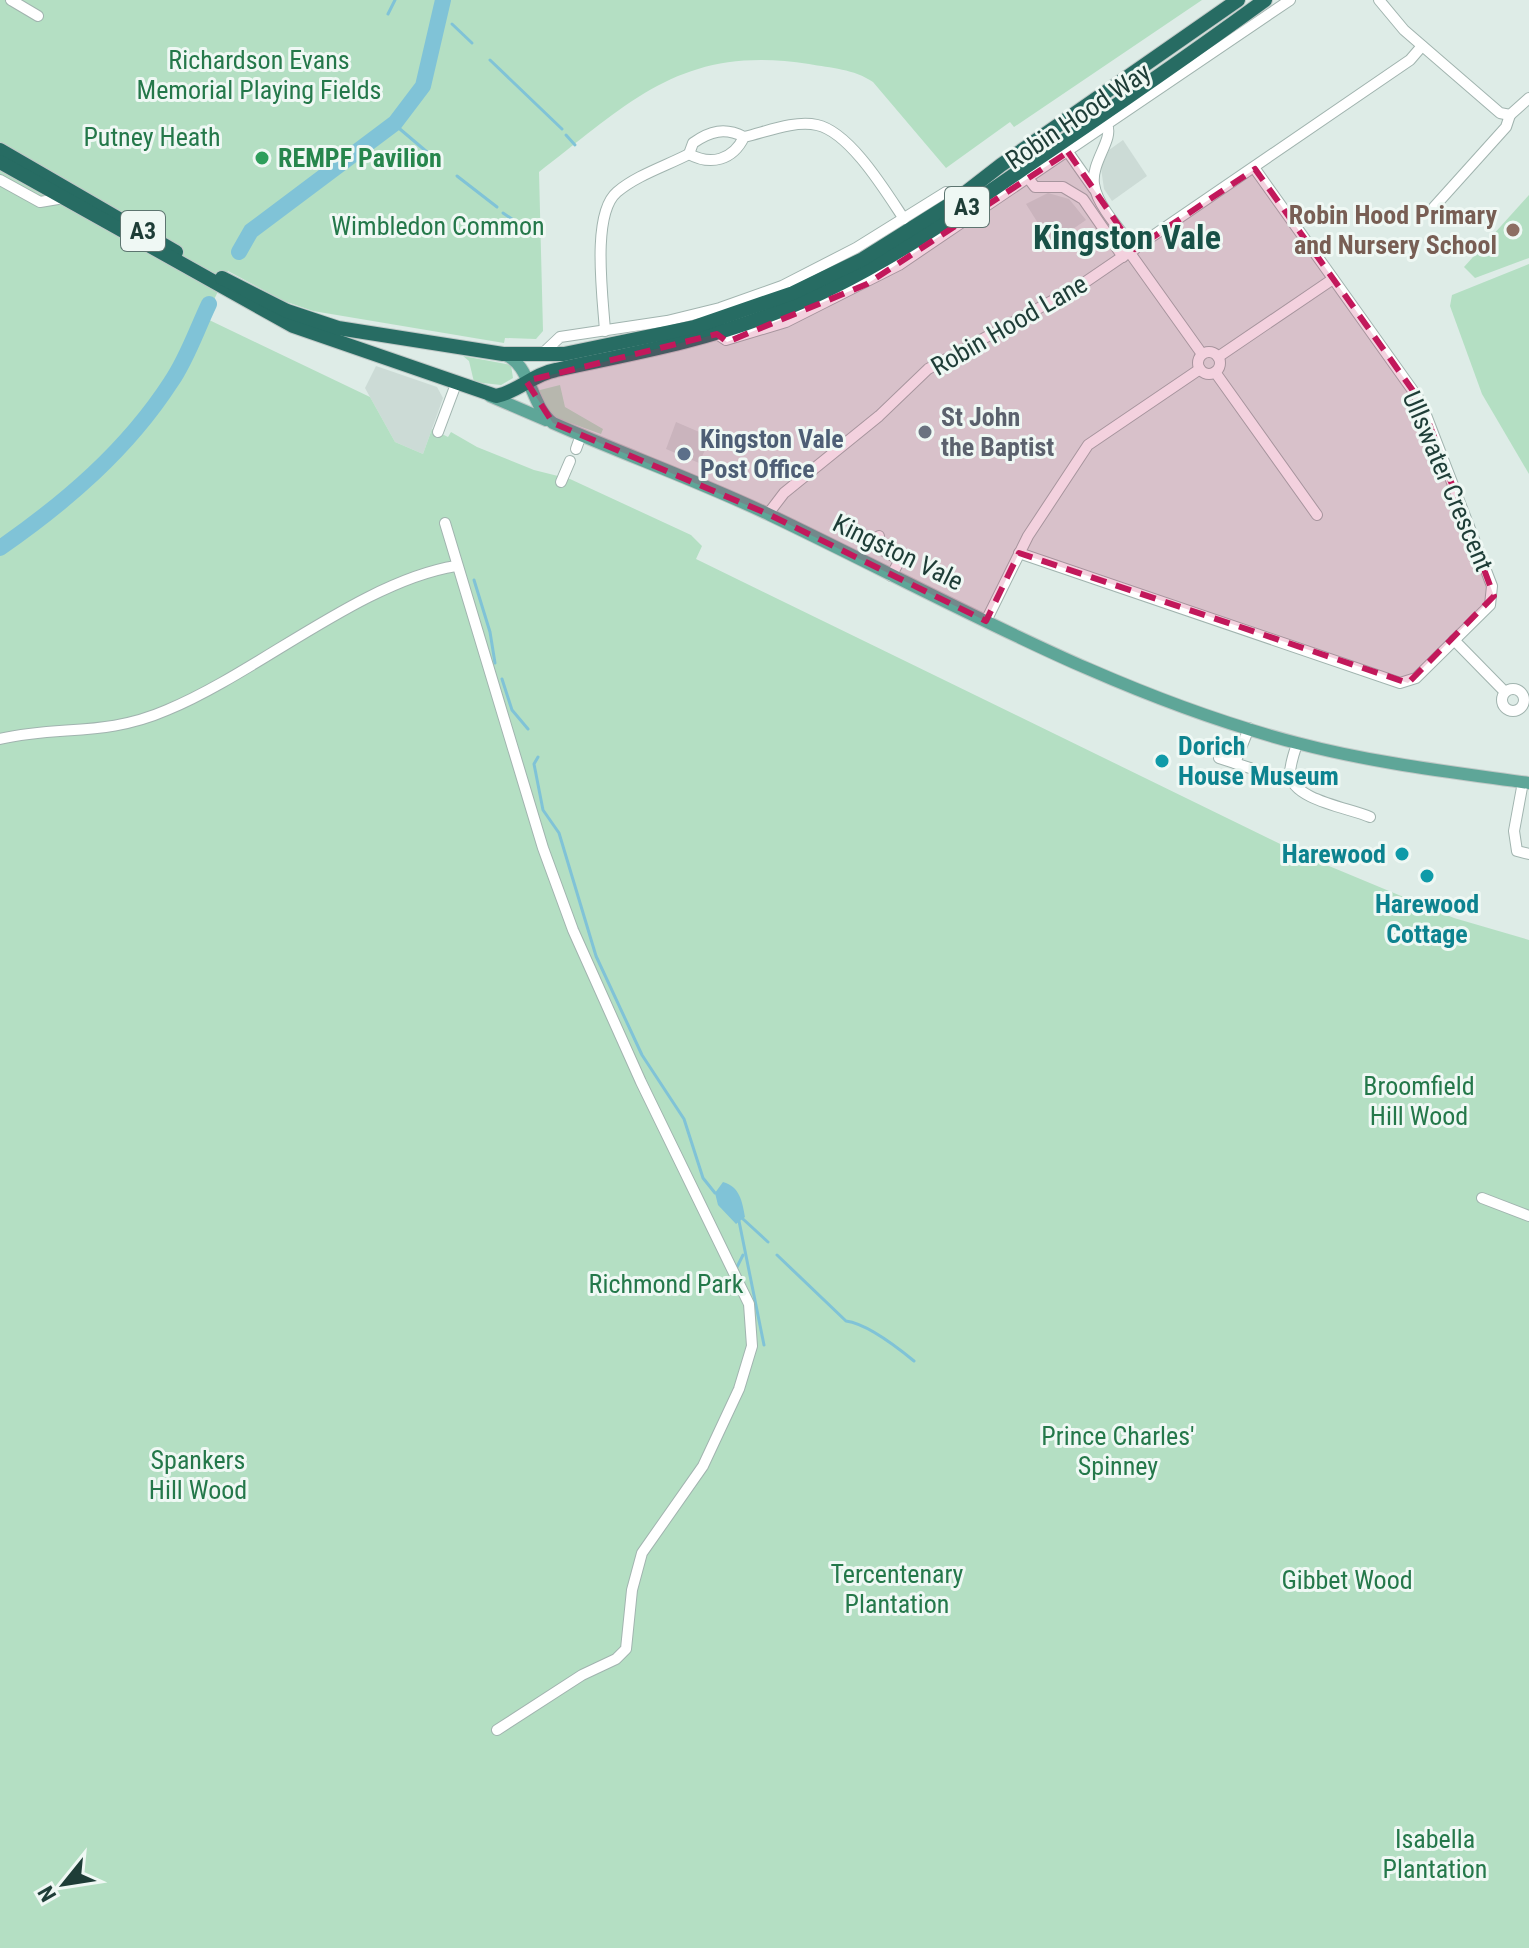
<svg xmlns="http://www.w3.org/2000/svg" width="1529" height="1948" viewBox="0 0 1529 1948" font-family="'Roboto Condensed',sans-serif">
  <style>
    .built { fill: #ccdbd6 }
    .green { fill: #b4dfc3 }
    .water { fill: #80c3d7 }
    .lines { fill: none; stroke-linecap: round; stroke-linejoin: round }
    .stream { stroke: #80c3d7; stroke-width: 3 }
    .river { stroke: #80c3d7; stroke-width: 16 }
    .minor-casing { stroke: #a1b4af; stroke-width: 12 }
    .major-casing { stroke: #c0c9c7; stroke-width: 14 }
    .highway-casing { stroke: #c0c9c7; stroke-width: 16 }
    .minor { stroke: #fff; stroke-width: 10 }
    .major { stroke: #5ea698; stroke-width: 12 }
    .highway { stroke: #276c63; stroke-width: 14 }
    .marked { fill: #c2185b; fill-opacity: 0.2; stroke: #c2185b; stroke-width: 6; stroke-dasharray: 16 10; stroke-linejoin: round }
    .leisure-dot { fill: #2e9e5b; stroke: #eff8f4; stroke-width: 3 }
    .education-dot { fill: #8d6e63; stroke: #eff8f4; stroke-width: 3 }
    .worship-dot { fill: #6b7280; stroke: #eff8f4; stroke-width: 3 }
    .service-dot { fill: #5c6f8a; stroke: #eff8f4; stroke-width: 3 }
    .culture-dot { fill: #0f9aa8; stroke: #eff8f4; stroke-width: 3 }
    .labels { text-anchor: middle; stroke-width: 6; stroke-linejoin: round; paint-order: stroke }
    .shield { fill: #eff8f4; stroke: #5d7570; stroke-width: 2 }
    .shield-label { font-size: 24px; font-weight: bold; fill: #1e3d37 }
    .park-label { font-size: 26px; fill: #24784a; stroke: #eff8f4 }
    .street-label { font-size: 26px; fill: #1e3d37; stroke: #eff8f4 }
    .leisure-label { font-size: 26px; font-weight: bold; fill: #27864d; stroke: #eff8f4; text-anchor: start }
    .education-label { font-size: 26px; font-weight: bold; fill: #785e54; stroke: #eff8f4; text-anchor: end }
    .worship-label { font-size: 26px; font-weight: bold; fill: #5b616d; stroke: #eff8f4; text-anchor: start }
    .service-label { font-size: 26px; font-weight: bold; fill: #4e5e75; stroke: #eff8f4; text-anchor: start }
    .culture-label { font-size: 26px; font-weight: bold; fill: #0d838f; stroke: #eff8f4; text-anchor: start }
    .district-label { font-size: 34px; font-weight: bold; fill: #185147; stroke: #eff8f4 }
  </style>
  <rect width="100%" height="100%" fill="#deece7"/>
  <g class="built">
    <path d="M 1123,140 L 1147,176 L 1112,201 L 1104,189 L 1101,168 L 1109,150 Z"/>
    <path d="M 1048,193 L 1069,199 L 1086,220 L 1051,244 L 1026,204 Z"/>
    <path d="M 376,366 L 437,387 L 443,398 L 423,454 L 395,442 L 365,388 Z"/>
    <path d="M 676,422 L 711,437 L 699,463 L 666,449 Z"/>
  </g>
  <g class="green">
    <path d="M 0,0 L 1202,0 L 1014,127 L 1010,122 L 946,168 L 873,82 C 854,69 831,68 809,64 C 683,44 631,101 539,172 L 543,331 L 536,339 L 505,338 L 504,343 L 313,311 L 284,301 L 228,271 L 205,318 L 370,397 L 395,442 L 423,454 L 432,429 L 448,437 L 451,432 L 477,447 L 534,470 L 570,479 L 691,535 L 702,546 L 696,559 L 1305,856 L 1454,918 L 1529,940 L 1529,1948 L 0,1948 Z"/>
    <path d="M 1529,195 L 1529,258 L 1475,278 L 1464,267 Z"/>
    <path d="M 1529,264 L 1529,474 L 1482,394 L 1450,306 L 1452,295 Z"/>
    <path d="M 463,356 L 511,365 L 513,378 L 501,385 L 474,382 L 469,361 Z"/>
    <path d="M 560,385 L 565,407 L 603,429 L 601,434 L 551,416 L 536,391 Z"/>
  </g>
  <path class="water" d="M 723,1182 C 740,1187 742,1201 745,1217 L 736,1224 L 718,1205 L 715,1193 Z"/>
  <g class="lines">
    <g class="stream">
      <path d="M 388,14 L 395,0"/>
      <path d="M 452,24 L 472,43"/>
      <path d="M 490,60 L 562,129"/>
      <path d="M 394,124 L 440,163"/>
      <path d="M 566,135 L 575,145"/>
      <path d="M 457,176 L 497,207"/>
      <path d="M 503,213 L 531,232"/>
      <path d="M 474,580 L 490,632 L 495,663"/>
      <path d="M 502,679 L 512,710 L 528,729"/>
      <path d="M 538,757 L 534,764 L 543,810 L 559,833 L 596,956 L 642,1055 L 684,1119 L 703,1178 L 715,1193"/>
      <path d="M 743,1219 L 768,1242"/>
      <path d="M 739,1221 L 764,1345"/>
      <path d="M 777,1255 L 846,1321 C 868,1324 897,1347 914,1361"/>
      <path d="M 736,1269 L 743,1255"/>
    </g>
    <g class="river">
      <path d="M 239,252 L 251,231 L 395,123 L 423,86 L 443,0"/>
      <path d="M 0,548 C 66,502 127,450 171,382 C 187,359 197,329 209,304"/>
    </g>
    <g class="minor-casing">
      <g id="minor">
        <path d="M 11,0 L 38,16"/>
        <path d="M 1379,0 L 1404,30 L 1500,113 L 1510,115 L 1529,98"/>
        <path d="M 1107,125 C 1114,139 1091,162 1094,184 C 1097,206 1122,232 1135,249"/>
        <path d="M 744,137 C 733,160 711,166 689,154 L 693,143 C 710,131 725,127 744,137 C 766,132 794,120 817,125 C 850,132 886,192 904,219"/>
        <path d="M 1068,152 L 1094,189"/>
        <path d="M 1028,178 L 1035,187 L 1063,187 L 1083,199 L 1123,257"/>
        <path d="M 0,180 L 40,202 L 64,198"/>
        <path d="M 1434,207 L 1506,127 L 1510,115"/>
        <path d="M 1130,253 L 1202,354"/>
        <path d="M 605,331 C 603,298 591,214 617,192 C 637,175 666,166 689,154"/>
        <path d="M 717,334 L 726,340 L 786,322 L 899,265 L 1290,0"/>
        <circle cx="1209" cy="363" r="11"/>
        <path d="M 541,355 L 560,337 L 667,321 L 720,308 L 782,286 L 856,248 L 946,192 L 962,194"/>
        <path d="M 1218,357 L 1333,279"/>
        <path d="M 1215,372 L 1317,515"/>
        <path d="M 438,432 L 456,384"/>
        <path d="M 576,449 L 581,435"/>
        <path d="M 561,482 L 570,461"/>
        <path d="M 768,514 L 784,493 L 879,416 L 928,369 L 1081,285 L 1410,60 L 1422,46"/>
        <path d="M 445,523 L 543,848 L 573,930 L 641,1082 L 749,1304 L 752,1346 L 739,1389 L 703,1466 L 642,1553 L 632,1590 L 626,1649 L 616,1659 L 582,1675 L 497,1730"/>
        <path d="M 879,536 L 875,546 L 900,560 L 891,576"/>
        <path d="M 1019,553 L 1400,683 L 1416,678 L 1490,605 L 1492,586 L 1421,402 L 1255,169"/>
        <path d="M 900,560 L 912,558"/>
        <path d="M 986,621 L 1028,536 L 1088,445 L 1200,369"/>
        <path d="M 1454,640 L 1505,692"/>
        <circle cx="1513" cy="700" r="11"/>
        <path d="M 0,739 C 60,725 105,737 167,710 C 257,673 362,581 456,566"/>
        <path d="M 1297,744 C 1294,753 1290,764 1290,774 C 1292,800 1350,808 1370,817"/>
        <path d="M 1219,758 L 1250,768"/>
        <path d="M 1235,763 L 1249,728"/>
        <path d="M 1523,782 L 1514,831 L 1517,851 L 1529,854"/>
        <path d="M 1482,1198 L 1529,1216"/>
      </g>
    </g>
    <g class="major-casing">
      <g id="major">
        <path d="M 503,354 C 531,363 530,405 553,423 C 625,455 699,481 770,515 C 942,597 1111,695 1297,743 C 1373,763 1451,772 1529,783"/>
        <path d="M 490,396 L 546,420"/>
      </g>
    </g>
    <g class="highway-casing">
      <g id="highway">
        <path d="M 0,150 L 176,252"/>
        <path d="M 0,162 L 293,326 L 496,396 C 518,392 533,374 556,370 C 629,354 701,342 772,314 C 865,279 946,222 1027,166 C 1107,112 1187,57 1265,0"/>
        <path d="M 222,278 L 287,311 L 338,328 L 503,354 L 564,354 L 694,327 L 793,293 L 863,259 L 952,203 L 1001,165 L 1238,0"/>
      </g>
    </g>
    <use href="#minor" class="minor"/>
    <use href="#major" class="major"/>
    <use href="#highway" class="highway"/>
  </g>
  <path class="marked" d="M 1068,152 L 1135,249 L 1255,169 L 1421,402 L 1494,596 L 1408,683 L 1019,553 L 986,621 L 768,514 L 553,423 L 526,381 L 717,334 L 727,342 L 867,284 Z"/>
  <circle class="leisure-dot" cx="262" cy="158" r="8"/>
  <circle class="education-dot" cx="1513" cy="230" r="8"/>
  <circle class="worship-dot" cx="925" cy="432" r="8"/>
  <circle class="service-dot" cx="684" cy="454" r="8"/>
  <g class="culture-dot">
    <circle cx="1162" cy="761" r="8"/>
    <circle cx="1402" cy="854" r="8"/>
    <circle cx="1427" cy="876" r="8"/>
  </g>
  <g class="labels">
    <g class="shield">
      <rect x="945" y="187" width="44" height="40" rx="6"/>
      <rect x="121" y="211" width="44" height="40" rx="6"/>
    </g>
    <g class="shield-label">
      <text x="967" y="215">A3</text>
      <text x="143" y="239">A3</text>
    </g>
    <g class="park-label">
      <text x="259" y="69">Richardson Evans<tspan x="259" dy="30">Memorial Playing Fields</tspan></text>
      <text x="152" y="146">Putney Heath</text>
      <text x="438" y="235">Wimbledon Common</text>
      <text x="1419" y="1095">Broomfield<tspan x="1419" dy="30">Hill Wood</tspan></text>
      <text x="666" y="1293">Richmond Park</text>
      <text x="1118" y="1445">Prince Charles'<tspan x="1118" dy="30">Spinney</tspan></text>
      <text x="198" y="1469">Spankers<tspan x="198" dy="30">Hill Wood</tspan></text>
      <text x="897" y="1583">Tercentenary<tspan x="897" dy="30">Plantation</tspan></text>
      <text x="1347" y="1589">Gibbet Wood</text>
      <text x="1435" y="1848">Isabella<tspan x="1435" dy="30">Plantation</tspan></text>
    </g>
    <g class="street-label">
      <text transform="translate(1078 116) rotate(-34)" y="9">Robin Hood Way</text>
      <text transform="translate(1009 325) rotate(-30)" y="9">Robin Hood Lane</text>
      <text transform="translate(1448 481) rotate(67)" y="9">Ullswater Crescent</text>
      <text transform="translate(898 552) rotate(26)" y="9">Kingston Vale</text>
    </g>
    <g class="leisure-label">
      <text x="278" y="167">REMPF Pavilion</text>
    </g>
    <g class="education-label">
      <text x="1497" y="224">Robin Hood Primary<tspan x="1497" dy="30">and Nursery School</tspan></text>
    </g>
    <g class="worship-label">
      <text x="941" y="426">St John<tspan x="941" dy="30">the Baptist</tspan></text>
    </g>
    <g class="service-label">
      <text x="700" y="448">Kingston Vale<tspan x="700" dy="30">Post Office</tspan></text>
    </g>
    <g class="culture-label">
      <text x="1178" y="755">Dorich<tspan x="1178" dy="30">House Museum</tspan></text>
      <text x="1386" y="863" text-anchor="end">Harewood</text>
      <text x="1427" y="913" text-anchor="middle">Harewood<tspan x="1427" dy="30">Cottage</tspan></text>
    </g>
    <g class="district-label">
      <text x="1127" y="249">Kingston Vale</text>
    </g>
  </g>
  <g transform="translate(64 1884) rotate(240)" stroke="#eff8f4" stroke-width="6" paint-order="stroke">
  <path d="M0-6L14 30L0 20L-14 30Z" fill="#1e3d37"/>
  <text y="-12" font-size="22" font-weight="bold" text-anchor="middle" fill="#1e3d37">N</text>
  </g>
</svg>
